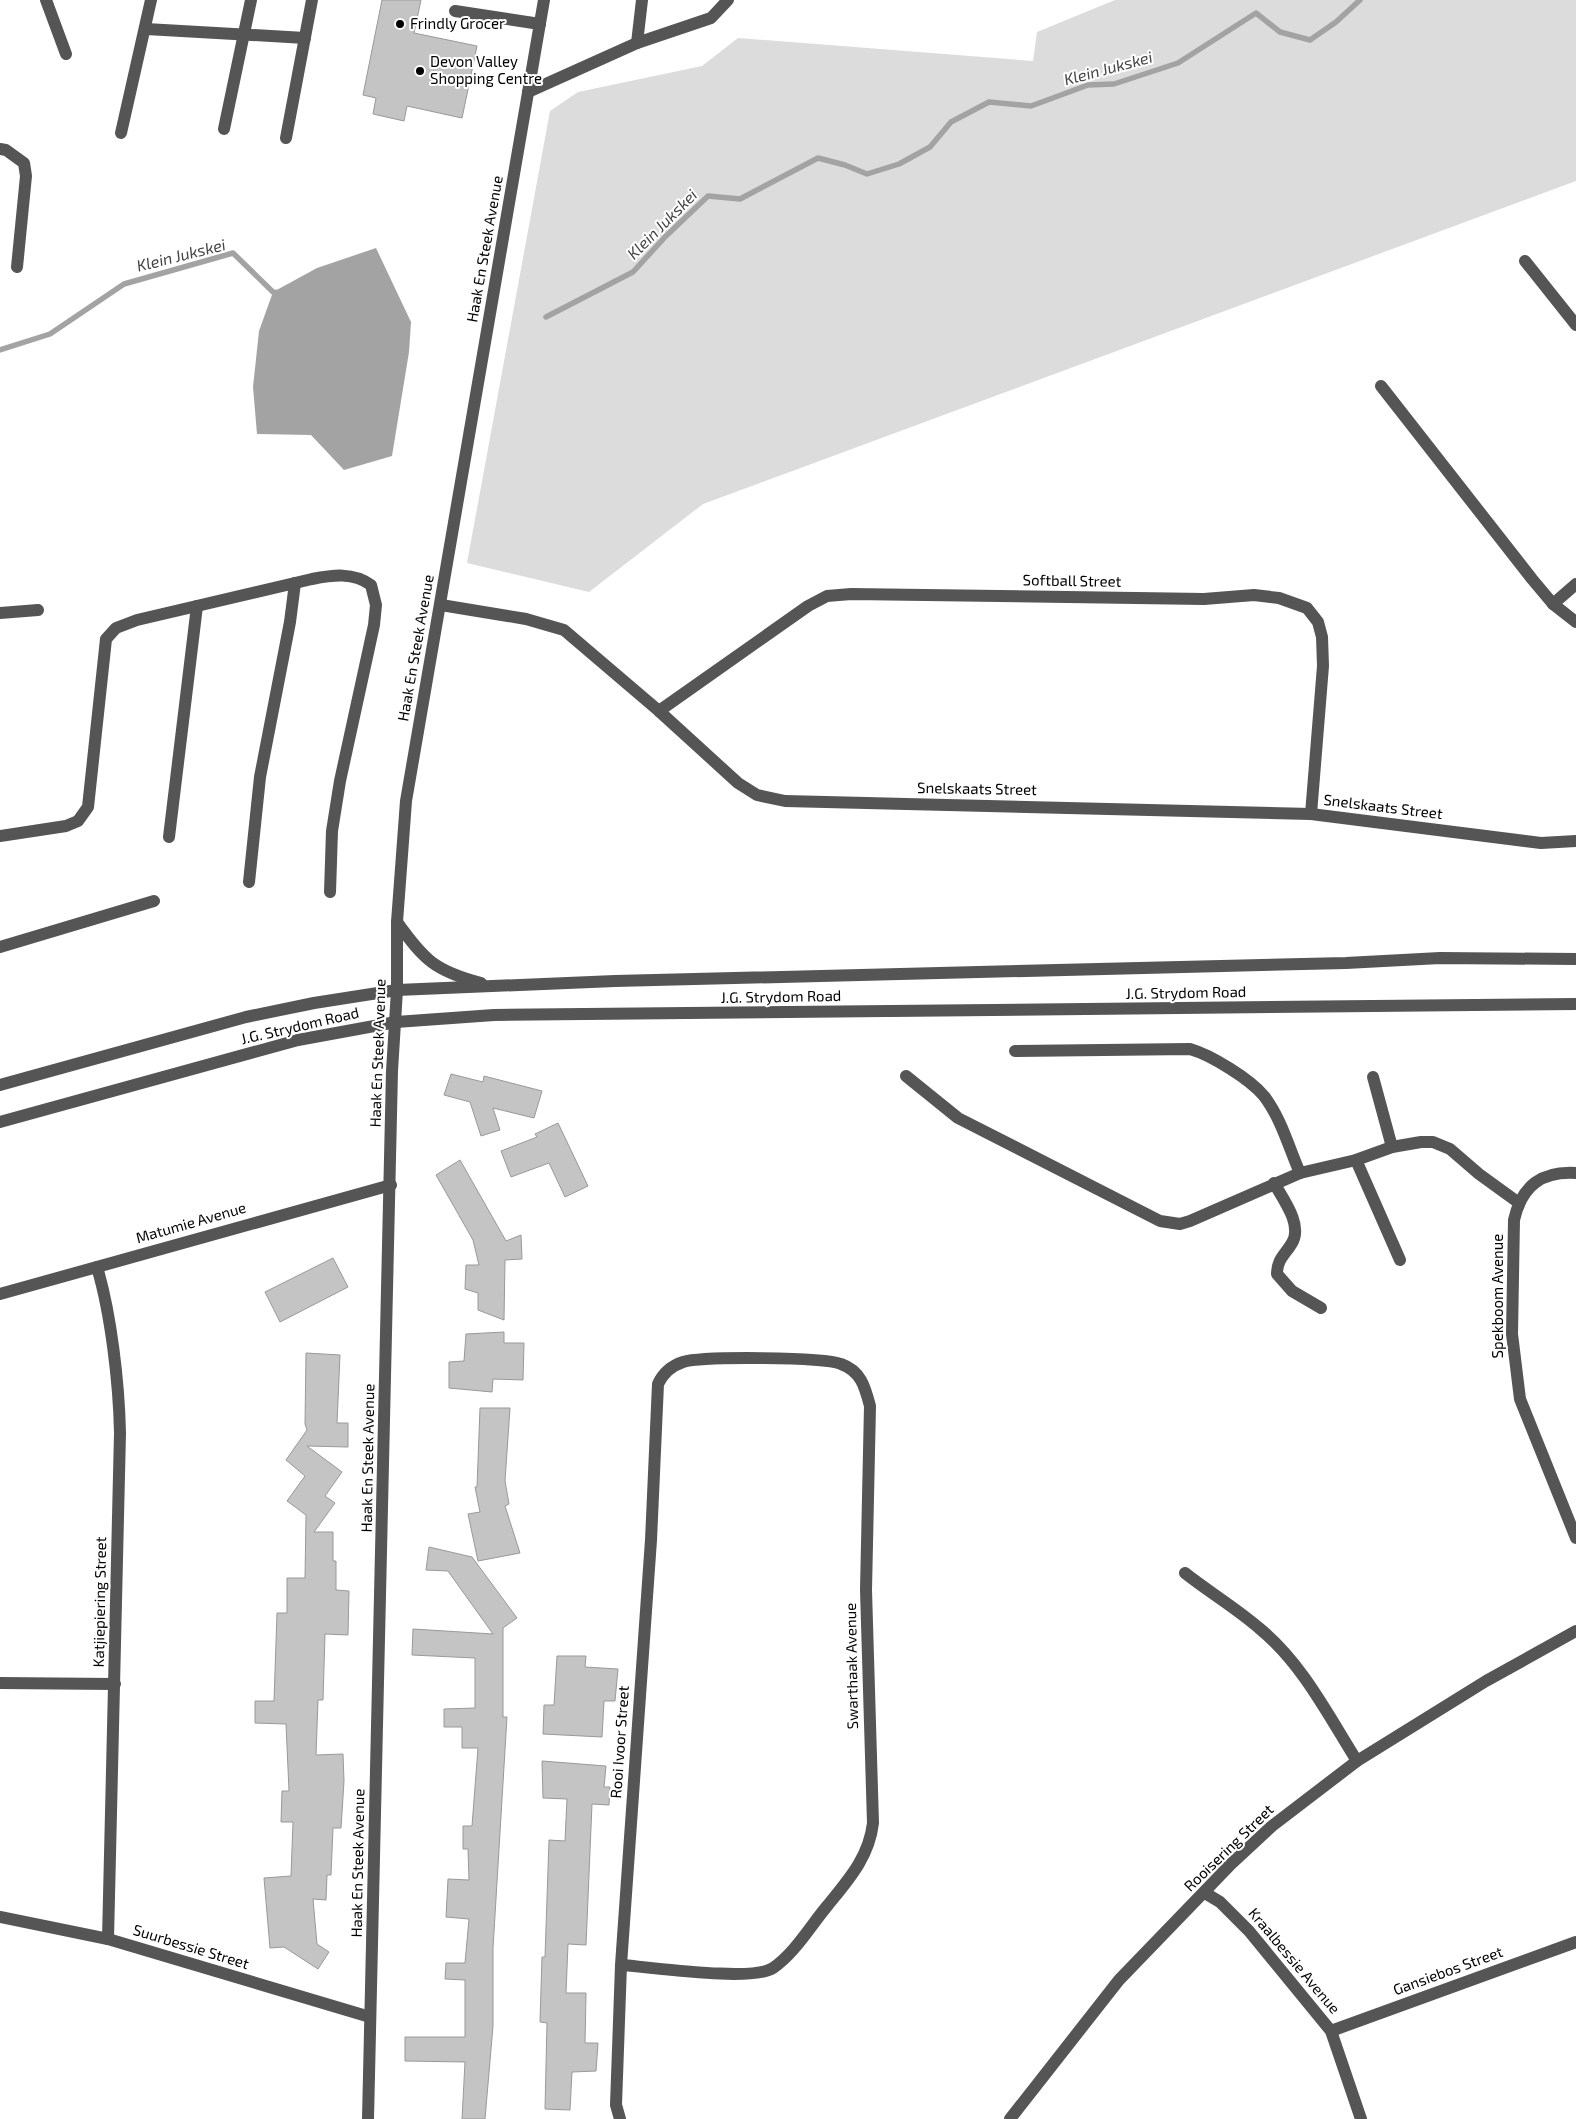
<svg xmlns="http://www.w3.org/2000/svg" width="1576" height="2119" viewBox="0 0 1576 2119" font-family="'Exo 2',sans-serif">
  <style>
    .green { fill: #dcdcdc }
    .water { fill: #a3a3a3 }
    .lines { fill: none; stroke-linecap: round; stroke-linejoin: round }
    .stream { stroke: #a3a3a3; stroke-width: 5.5 }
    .building { fill: #c4c4c4; stroke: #999 }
    .minor { stroke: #555; stroke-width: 12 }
    .poi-dot { fill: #000; stroke: #fff; stroke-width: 2 }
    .labels { text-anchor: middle; stroke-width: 4; stroke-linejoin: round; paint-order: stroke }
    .poi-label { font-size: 15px; fill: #000; stroke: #fff; text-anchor: start }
    .street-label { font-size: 15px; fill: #000; stroke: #fff }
    .water-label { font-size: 16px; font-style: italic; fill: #444; stroke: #fff }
  </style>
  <rect width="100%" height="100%" fill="#fff"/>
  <path class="green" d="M 1115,0 L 1576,0 L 1576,181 L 703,504 L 589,592 L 467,563 L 550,111 L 578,92 L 702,66 L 738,38 L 1033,61 L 1037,32 Z"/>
  <path class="water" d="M 376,248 L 411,322 L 409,352 L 392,456 L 344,470 L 311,435 L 257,434 L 253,387 L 259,331 L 273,292 L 317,268 Z"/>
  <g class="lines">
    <g class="stream">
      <path d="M 546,317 L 633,272 L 665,237 L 708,196 L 740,199 L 818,158 L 845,165 L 867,174 L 899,164 L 930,147 L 951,122 L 989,102 L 1031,106 L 1088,85 L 1114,84 L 1178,63 L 1256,13 L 1280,32 L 1310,40 L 1336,22 L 1360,0"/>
      <path d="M 0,350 L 50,334 L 124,284 L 233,253 L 273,292 L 280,293"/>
    </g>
  </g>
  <g class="building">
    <path d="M 382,0 L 421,0 L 414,33 L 477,46 L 462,118 L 407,106 L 404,121 L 373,114 L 376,98 L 363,95 Z"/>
    <path d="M 451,1074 L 483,1082 L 484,1076 L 542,1091 L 534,1118 L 493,1108 L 500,1130 L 481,1136 L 470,1102 L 444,1095 Z"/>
    <path d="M 558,1123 L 588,1186 L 565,1197 L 549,1163 L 511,1177 L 501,1151 L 537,1137 L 535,1134 Z"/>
    <path d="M 460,1160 L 506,1241 L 521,1235 L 522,1259 L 505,1260 L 504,1320 L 478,1310 L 478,1293 L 465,1289 L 466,1265 L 479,1265 L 473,1240 L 436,1175 Z"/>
    <path d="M 333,1258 L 348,1287 L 280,1322 L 265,1292 Z"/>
    <path d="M 504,1332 L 504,1343 L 524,1343 L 523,1380 L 493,1379 L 492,1392 L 449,1388 L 449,1362 L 464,1361 L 466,1334 Z"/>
    <path d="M 306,1353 L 340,1355 L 337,1423 L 348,1423 L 348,1447 L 307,1446 L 342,1472 L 325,1496 L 335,1503 L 314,1532 L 333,1532 L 333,1561 L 336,1561 L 336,1590 L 349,1591 L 348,1635 L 325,1634 L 323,1700 L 318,1700 L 316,1755 L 343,1754 L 344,1781 L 341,1828 L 333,1828 L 331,1875 L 327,1875 L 326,1900 L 313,1899 L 317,1944 L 329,1952 L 318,1969 L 284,1947 L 270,1948 L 264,1878 L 291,1876 L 293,1822 L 281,1822 L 282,1791 L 289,1791 L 286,1724 L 255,1723 L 255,1701 L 274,1701 L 277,1613 L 287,1613 L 287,1578 L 305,1578 L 306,1515 L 287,1501 L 305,1476 L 286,1460 L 307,1430 L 305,1424 Z"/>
    <path d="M 480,1408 L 510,1408 L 505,1481 L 509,1504 L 505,1506 L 520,1553 L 478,1561 L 468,1514 L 480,1512 L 475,1487 L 477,1487 Z"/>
    <path d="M 429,1547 L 472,1557 L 517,1618 L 503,1628 L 503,1717 L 507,1717 L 493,1948 L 493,2026 L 485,2119 L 462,2119 L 465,2062 L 405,2061 L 405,2037 L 465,2037 L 465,1980 L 445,1979 L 446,1963 L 465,1963 L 469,1919 L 446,1917 L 448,1879 L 469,1880 L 468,1849 L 463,1849 L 463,1826 L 472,1826 L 478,1748 L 462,1748 L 462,1727 L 444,1727 L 444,1709 L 475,1708 L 475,1658 L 412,1655 L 413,1629 L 493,1634 L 448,1571 L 426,1570 Z"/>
    <path d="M 557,1656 L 586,1656 L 585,1667 L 618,1669 L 615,1701 L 604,1701 L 602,1737 L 543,1734 L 544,1705 L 554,1705 Z"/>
    <path d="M 542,1761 L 606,1766 L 604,1787 L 610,1787 L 609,1805 L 592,1804 L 586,1945 L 568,1944 L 566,1993 L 586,1993 L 585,2043 L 598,2043 L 596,2071 L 572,2072 L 570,2110 L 545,2109 L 547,2023 L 540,2022 L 542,1957 L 545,1957 L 549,1840 L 565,1841 L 567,1799 L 543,1798 Z"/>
  </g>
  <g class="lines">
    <g class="minor">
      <path d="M 46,0 L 66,54"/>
      <path d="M 455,11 L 540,24"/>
      <path d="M 146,29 L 305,38"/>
      <path d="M 637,43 L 711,18 L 728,0"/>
      <path d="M 528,92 L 637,43 L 642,0"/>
      <path d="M 224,129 L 251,0"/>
      <path d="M 121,133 L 151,0"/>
      <path d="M 286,138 L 312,0"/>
      <path d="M 0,149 L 6,150 L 24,163 L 26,176 L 17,267"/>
      <path d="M 1525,261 L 1576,325"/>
      <path d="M 1381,386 L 1532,579 L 1553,604 L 1576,622"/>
      <path d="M 1553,604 L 1576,584"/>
      <path d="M 441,605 L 526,619 L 564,630 L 659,711 L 738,783 L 757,795 L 785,801 L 1311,814 L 1541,843 L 1576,841"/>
      <path d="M 0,613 L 38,610"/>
      <path d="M 659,711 L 808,606 L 827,596 L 851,594 L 1204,599 L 1254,595 L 1279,598 L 1307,608 L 1318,622 L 1322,637 L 1323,666 L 1311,814"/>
      <path d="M 0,836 L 66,826 L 78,821 L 88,807 L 106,639 L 116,628 L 137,620 L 312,579 C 333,575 353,572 371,585 L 376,605 L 374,625 L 340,781 L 332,831 L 330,892"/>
      <path d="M 169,837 L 197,606"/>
      <path d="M 249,882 L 260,777 L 290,622 L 295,583"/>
      <path d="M 397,922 C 424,960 435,971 481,983"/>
      <path d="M 0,947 L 154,901"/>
      <path d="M 1015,1051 L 1190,1049 C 1211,1055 1250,1079 1264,1096 C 1281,1118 1289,1148 1300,1173"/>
      <path d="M 906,1076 L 958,1118 L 1160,1221 L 1180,1224 L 1190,1221 L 1300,1173 L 1356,1160 L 1392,1147 L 1421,1142 L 1433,1142 L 1450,1149 L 1479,1174 L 1519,1203"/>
      <path d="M 1373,1077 L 1392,1147"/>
      <path d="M 0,1085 L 246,1017 L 314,1003 L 397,990 L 615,981 L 1346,963 L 1440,958 L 1576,959"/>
      <path d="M 0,1122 L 298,1040 L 396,1022 L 494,1015 L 1576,1004"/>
      <path d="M 1356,1160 L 1400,1260"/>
      <path d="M 1576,1173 C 1542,1171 1522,1185 1514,1220 L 1512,1334 L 1520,1399 L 1576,1538"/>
      <path d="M 1274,1183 C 1283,1199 1303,1225 1292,1243 C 1285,1255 1277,1259 1277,1274 L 1292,1291 L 1321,1308"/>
      <path d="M 97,1267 C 111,1314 119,1383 120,1433 L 108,1939"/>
      <path d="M 0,1294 L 391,1185"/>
      <path d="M 1185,1573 C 1209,1592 1236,1608 1259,1628 C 1302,1663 1328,1715 1357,1761"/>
      <path d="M 0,1683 L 115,1684"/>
      <path d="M 1205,1893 L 1220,1902 L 1249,1931 L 1331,2031 L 1361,2119"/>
      <path d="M 0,1917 L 108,1939 L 370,2017"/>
      <path d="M 1331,2031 L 1576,1942"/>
      <path d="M 368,2119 L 392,1071 L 397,990 L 397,922 L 406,801 L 544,0"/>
      <path d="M 620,2119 L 616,2105 L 621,1965 L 651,1540 L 658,1384 C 663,1373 671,1366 683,1362 C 703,1356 823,1357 841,1364 C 861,1371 865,1387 870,1406 L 866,1590 L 873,1823 C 869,1857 849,1879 828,1905 C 811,1925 795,1953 773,1968 C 752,1982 651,1967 621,1965"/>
      <path d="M 1010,2119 L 1119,1980 L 1231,1864 L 1272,1826 L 1357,1761 L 1486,1681 L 1576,1631"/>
    </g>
  </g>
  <g class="poi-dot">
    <circle cx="400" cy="24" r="5"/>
    <circle cx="420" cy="71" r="5"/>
  </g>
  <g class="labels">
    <g class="poi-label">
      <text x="410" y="29">Frindly Grocer</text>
      <text x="430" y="67">Devon Valley<tspan x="430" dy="17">Shopping Centre</tspan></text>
    </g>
    <g class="street-label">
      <text transform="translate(485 249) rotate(-80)" y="5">Haak En Steek Avenue</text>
      <text transform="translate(1072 581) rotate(1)" y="5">Softball Street</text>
      <text transform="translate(416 648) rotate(-80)" y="5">Haak En Steek Avenue</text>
      <text transform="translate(977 789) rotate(1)" y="5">Snelskaats Street</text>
      <text transform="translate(1383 807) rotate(7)" y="5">Snelskaats Street</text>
      <text transform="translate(1186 993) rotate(-1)" y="5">J.G. Strydom Road</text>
      <text transform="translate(781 997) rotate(-1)" y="5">J.G. Strydom Road</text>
      <text transform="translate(300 1026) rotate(-13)" y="5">J.G. Strydom Road</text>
      <text transform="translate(378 1053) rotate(-88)" y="5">Haak En Steek Avenue</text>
      <text transform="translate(191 1223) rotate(-16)" y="5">Matumie Avenue</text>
      <text transform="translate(1498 1296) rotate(-90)" y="5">Spekboom Avenue</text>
      <text transform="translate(368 1458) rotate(-89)" y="5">Haak En Steek Avenue</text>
      <text transform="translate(100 1602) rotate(-89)" y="5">Katjiepiering Street</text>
      <text transform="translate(852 1666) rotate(-91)" y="5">Swarthaak Avenue</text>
      <text transform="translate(620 1742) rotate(-86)" y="5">Rooi Ivoor Street</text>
      <text transform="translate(1229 1848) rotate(-44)" y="5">Rooisering Street</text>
      <text transform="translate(358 1863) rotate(-89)" y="5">Haak En Steek Avenue</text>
      <text transform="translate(191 1947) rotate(17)" y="5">Suurbessie Street</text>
      <text transform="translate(1294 1961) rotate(50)" y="5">Kraalbessie Avenue</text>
      <text transform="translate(1448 1971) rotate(-20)" y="5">Gansiebos Street</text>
    </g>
    <g class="water-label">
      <text transform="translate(1108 68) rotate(-15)" y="6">Klein Jukskei</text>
      <text transform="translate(662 224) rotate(-45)" y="6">Klein Jukskei</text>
      <text transform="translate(181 255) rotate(-14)" y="6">Klein Jukskei</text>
    </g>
  </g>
</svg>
